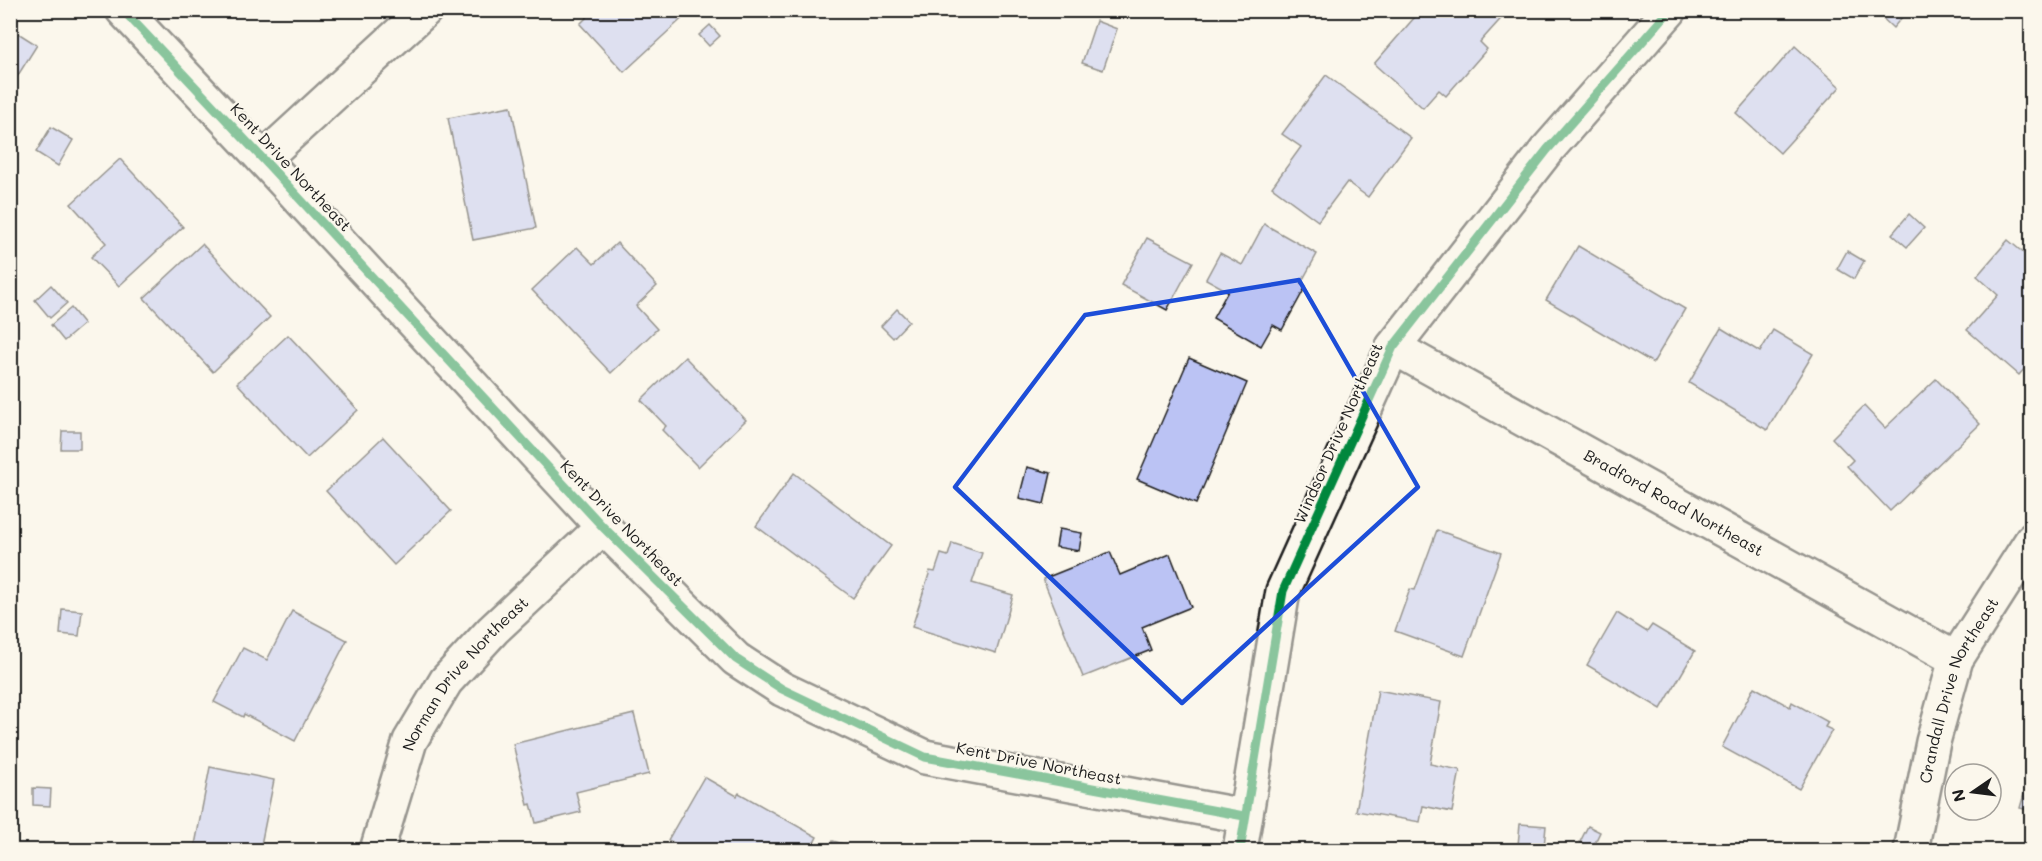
<svg xmlns="http://www.w3.org/2000/svg" width="2042" height="861" viewBox="0 0 2042 861" font-family="Mali,sans-serif">
  <style>
    .building { fill: #bbc3f4; stroke: #1c1c1c; stroke-width: 1.5 }
    .lines { fill: none; stroke-linecap: round; stroke-linejoin: round }
    .minor-casing { stroke: #1c1c1c; stroke-width: 38 }
    .minor { stroke: #fbf7ec; stroke-width: 33 }
    .cycleway-casing { stroke: #fbf7ec; stroke-width: 13 }
    .cycleway { stroke: #00873e; stroke-width: 9 }
    .marked { fill: none; stroke: #1d4ed8; stroke-width: 4.5; stroke-linejoin: round }
    .labels { text-anchor: middle; stroke-width: 4.5; stroke-linejoin: round; paint-order: stroke }
    .street-label { font-size: 16px; fill: #1c1c1c; stroke: #fbf7ec }
  </style>
  <rect width="100%" height="100%" fill="#fbf7ec"/>
  <filter id="ink" filterUnits="userSpaceOnUse"><feTurbulence type="fractalNoise" baseFrequency=".0167" numOctaves="2"/><feDisplacementMap in="SourceGraphic" scale="12" xChannelSelector="R" yChannelSelector="G"/><feConvolveMatrix kernelMatrix="1 2 1 2 8 2 1 2 1" color-interpolation-filters="sRGB"/></filter>
  <g filter="url(#ink)">
    <g class="building">
      <path d="M 594,10 L 686,10 L 688,13 L 624,72 L 580,24 Z"/>
      <path d="M 1421,10 L 1505,10 L 1507,12 L 1480,42 L 1487,49 L 1446,96 L 1439,90 L 1423,108 L 1374,64 Z"/>
      <path d="M 1874,10 L 1908,10 L 1893,28 Z"/>
      <path d="M 1096,21 L 1117,29 L 1103,70 L 1082,63 Z"/>
      <path d="M 710,25 L 720,36 L 709,46 L 699,35 Z"/>
      <path d="M 10,28 L 37,45 L 10,88 Z"/>
      <path d="M 1795,46 L 1840,87 L 1780,153 L 1736,113 Z"/>
      <path d="M 1326,75 L 1411,138 L 1368,197 L 1347,182 L 1318,221 L 1272,187 L 1301,147 L 1282,134 Z"/>
      <path d="M 511,106 L 536,228 L 473,240 L 448,118 Z"/>
      <path d="M 51,127 L 73,140 L 58,166 L 36,152 Z"/>
      <path d="M 120,159 L 183,227 L 119,286 L 91,257 L 106,243 L 71,204 Z"/>
      <path d="M 1909,214 L 1924,228 L 1907,247 L 1892,234 Z"/>
      <path d="M 1264,224 L 1317,254 L 1301,283 L 1306,286 L 1282,330 L 1273,325 L 1261,346 L 1213,318 L 1228,291 L 1206,279 L 1220,253 L 1242,265 Z"/>
      <path d="M 1147,238 L 1193,262 L 1167,310 L 1121,285 Z"/>
      <path d="M 2008,240 L 2032,260 L 2032,360 L 2019,375 L 1967,330 L 1998,295 L 1977,276 Z"/>
      <path d="M 617,243 L 657,286 L 636,306 L 657,329 L 611,373 L 532,290 L 577,247 L 594,264 Z"/>
      <path d="M 202,244 L 270,317 L 213,372 L 144,298 Z"/>
      <path d="M 1578,246 L 1685,309 L 1653,363 L 1546,300 Z"/>
      <path d="M 1847,251 L 1864,261 L 1854,279 L 1837,269 Z"/>
      <path d="M 51,285 L 67,303 L 50,318 L 35,300 Z"/>
      <path d="M 71,308 L 84,324 L 64,341 L 51,325 Z"/>
      <path d="M 897,309 L 909,321 L 893,338 L 881,326 Z"/>
      <path d="M 1721,328 L 1760,352 L 1773,330 L 1813,354 L 1767,430 L 1689,383 Z"/>
      <path d="M 288,335 L 358,410 L 307,458 L 237,383 Z"/>
      <path d="M 685,357 L 746,420 L 698,467 L 662,430 L 666,426 L 641,400 Z"/>
      <path d="M 1189,358 L 1247,383 L 1196,504 L 1137,479 Z"/>
      <path d="M 1936,379 L 1980,424 L 1890,511 L 1847,466 L 1853,460 L 1832,438 L 1864,406 L 1885,428 Z"/>
      <path d="M 62,431 L 80,431 L 80,449 L 61,449 Z"/>
      <path d="M 383,437 L 451,511 L 394,565 L 326,491 Z"/>
      <path d="M 1027,467 L 1051,473 L 1044,504 L 1019,498 Z"/>
      <path d="M 794,473 L 891,546 L 853,598 L 756,526 Z"/>
      <path d="M 1059,529 L 1082,533 L 1079,551 L 1056,547 Z"/>
      <path d="M 1437,530 L 1501,553 L 1464,656 L 1395,631 L 1410,589 L 1415,590 Z"/>
      <path d="M 952,543 L 982,553 L 972,583 L 1013,595 L 996,653 L 912,627 L 930,571 L 935,572 L 941,554 L 948,556 Z"/>
      <path d="M 1110,552 L 1120,575 L 1170,554 L 1191,607 L 1142,627 L 1151,650 L 1083,677 L 1043,579 Z"/>
      <path d="M 62,609 L 82,611 L 79,636 L 60,634 Z"/>
      <path d="M 292,611 L 347,640 L 295,741 L 244,714 L 243,717 L 214,702 L 243,648 L 267,660 Z"/>
      <path d="M 1617,613 L 1647,632 L 1652,625 L 1695,651 L 1661,709 L 1587,665 Z"/>
      <path d="M 1754,687 L 1790,707 L 1792,702 L 1828,722 L 1825,727 L 1832,730 L 1799,789 L 1722,747 Z"/>
      <path d="M 1378,690 L 1441,702 L 1430,764 L 1460,770 L 1452,812 L 1423,806 L 1420,822 L 1356,811 Z"/>
      <path d="M 634,714 L 649,774 L 576,792 L 581,812 L 536,823 L 531,804 L 528,805 L 513,744 Z"/>
      <path d="M 2032,766 L 2032,811 L 2020,808 Z"/>
      <path d="M 210,767 L 274,780 L 261,845 L 270,847 L 269,850 L 194,850 Z"/>
      <path d="M 704,777 L 737,796 L 739,793 L 817,837 L 810,850 L 687,850 L 668,840 Z"/>
      <path d="M 33,788 L 51,789 L 50,806 L 33,805 Z"/>
      <path d="M 1520,824 L 1546,826 L 1544,847 L 1518,845 Z"/>
      <path d="M 1588,826 L 1600,832 L 1592,849 L 1580,842 Z"/>
      <path d="M 833,841 L 864,850 L 830,850 Z"/>
    </g>
    <g class="lines">
      <g class="minor-casing">
        <g id="minor">
          <path d="M 123,10 L 263,159 L 603,527 L 736,659 L 782,689 L 925,757 L 1244,816"/>
          <path d="M 263,159 L 425,10"/>
          <path id="s1" d="M 1393,347 L 1956,659"/>
          <path id="s2" d="M 377,850 L 410,741 L 446,681 L 493,630 L 603,527"/>
          <path d="M 1240,850 L 1283,591 L 1393,347 L 1547,150 L 1670,10"/>
          <path id="s3" d="M 1911,850 L 1933,742 L 1956,659 L 2032,540"/>
        </g>
      </g>
      <use href="#minor" class="minor"/>
      <g class="cycleway-casing">
        <g id="cycleway">
          <path d="M 123,10 L 263,159 L 603,527 L 736,659 L 782,689 L 925,757 L 1244,816"/>
          <path d="M 1240,850 L 1283,591 L 1393,347 L 1547,150 L 1670,10"/>
        </g>
      </g>
      <use href="#cycleway" class="cycleway"/>
    </g>
  </g>
  <path d="M0 0H2042V861H0ZM 1299,280 L 1418,487 L 1182,703 L 955,487 L 1085,315 Z" fill="#fbf7ec" fill-opacity=".55" fill-rule="evenodd"/>
  <path class="marked" d="M 1299,280 L 1418,487 L 1182,703 L 955,487 L 1085,315 Z"/>
  <g class="labels">
    <g class="street-label">
      <text transform="translate(291 167) rotate(47)" y="6">Kent Drive Northeast</text>
      <text transform="translate(1338 433) rotate(-66)" y="6">Windsor Drive Northeast</text>
      <text dy="6" stroke="none"><textPath href="#s1" startOffset="321">Bradford Road Northeast</textPath></text>
      <text transform="translate(622 523) rotate(46)" y="6">Kent Drive Northeast</text>
      <text dy="6" stroke="none"><textPath href="#s2" startOffset="201">Norman Drive Northeast</textPath></text>
      <text dy="6" stroke="none"><textPath href="#s3" startOffset="168">Crandall Drive Northeast</textPath></text>
      <text transform="translate(1039 763) rotate(11)" y="6">Kent Drive Northeast</text>
    </g>
  </g>
  <rect width="2042" height="861" fill="none" stroke="#fbf7ec" stroke-width="36"/>
  <rect x="18" y="18" width="2006" height="825" fill="none" stroke="#1c1c1c" stroke-width="2" filter="url(#ink)"/>
  <g transform="translate(1973 792) rotate(256)"><circle r="28" fill="#fbf7ec" stroke="#a29f99" stroke-width="1.5"/>
  <path d="M0-4.5L10 22L0 15L-10 22Z" fill="#1c1c1c"/>
  <text y="-9" font-size="16" font-weight="bold" text-anchor="middle" fill="#1c1c1c">N</text>
  </g>
</svg>
